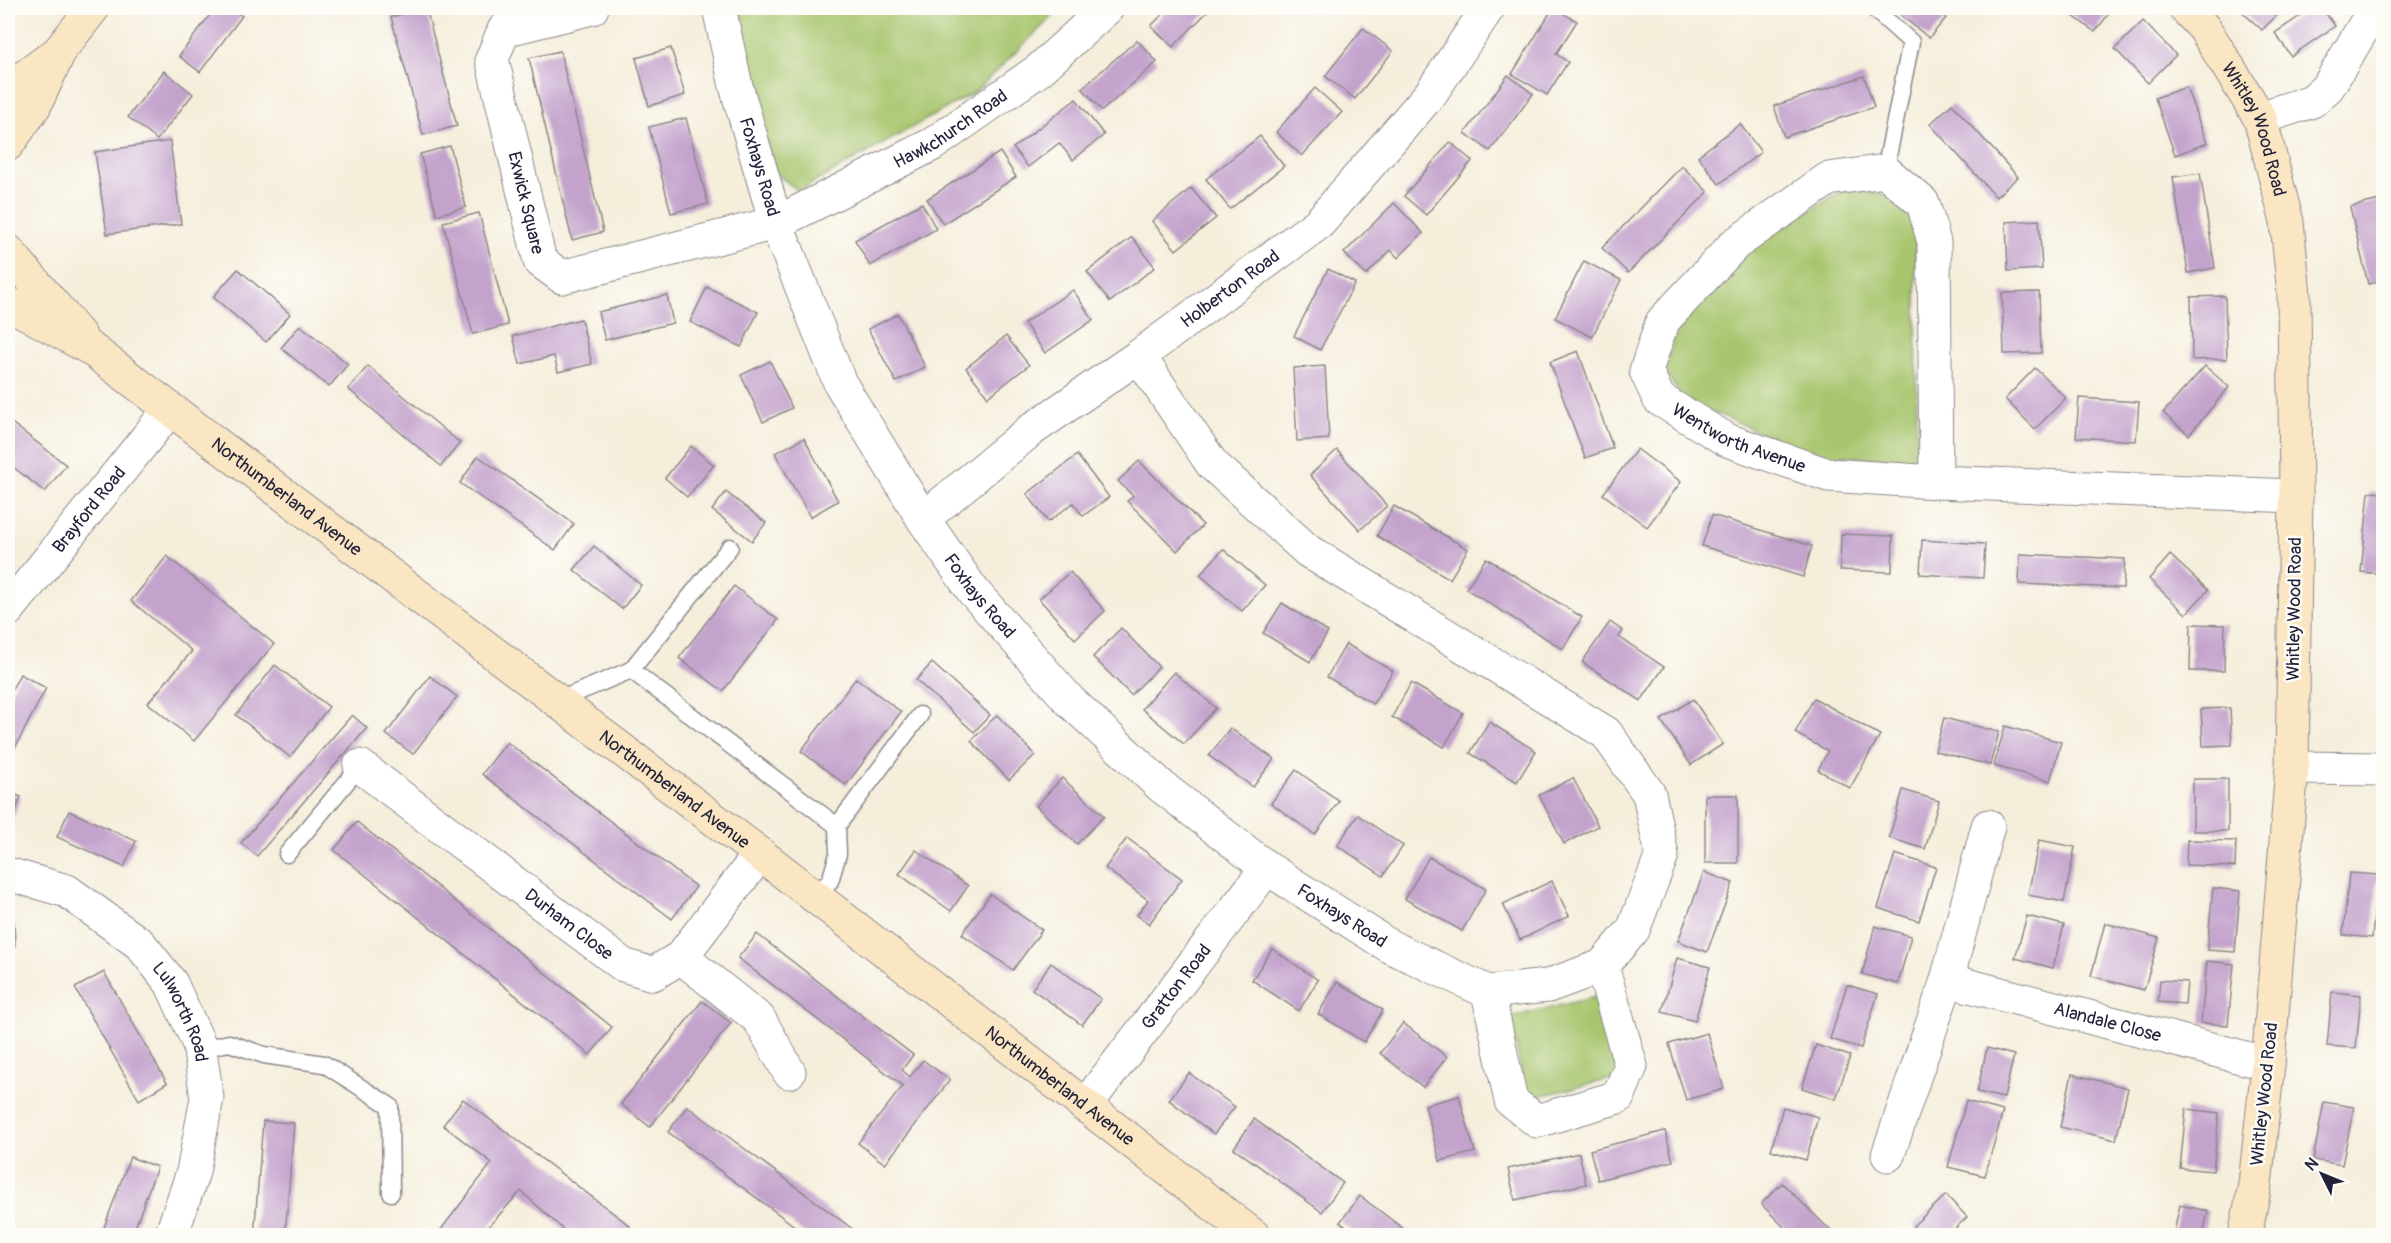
<svg xmlns="http://www.w3.org/2000/svg" width="2391" height="1243" viewBox="0 0 2391 1243" font-family="Pangolin,sans-serif">
  <style>
    .green { fill: #a7c56d; stroke: #647454; stroke-width: 1.5 }
    .building { fill: #c3a2cc }
    .lines { fill: none; stroke-linecap: round; stroke-linejoin: round }
    .lane-casing { stroke: #8c888b; stroke-width: 19 }
    .street-casing { stroke: #8c888b; stroke-width: 35 }
    .secondary-casing { stroke: #8c888b; stroke-width: 35 }
    .lane { stroke: #fff; stroke-width: 16 }
    .street { stroke: #fff; stroke-width: 33 }
    .secondary { stroke: #fbe6c4; stroke-width: 33 }
    .labels { text-anchor: middle; stroke-width: 5; stroke-linejoin: round; paint-order: stroke }
    .street-label { font-size: 18px; fill: #22223b; stroke: #fdfcf7 }
  </style>
  <rect width="100%" height="100%" fill="#fdfcf7"/>
  <filter id="ink" filterUnits="userSpaceOnUse"><feTurbulence type="fractalNoise" baseFrequency=".0167" numOctaves="2"/><feDisplacementMap in="SourceGraphic" scale="12" xChannelSelector="R" yChannelSelector="G"/><feConvolveMatrix kernelMatrix="1 2 1 2 8 2 1 2 1" color-interpolation-filters="sRGB"/></filter>
  <filter id="wash" filterUnits="userSpaceOnUse"><feTurbulence type="fractalNoise" baseFrequency=".008" numOctaves="4" result="noise"/><feDisplacementMap in="SourceGraphic" scale="24" xChannelSelector="R" yChannelSelector="G"/><feGaussianBlur stdDeviation="1.35" result="paint"/><feColorMatrix in="noise" values="0 0 0 0 0 0 0 0 0 0 0 0 0 0 0 0 0 1.4 0 .05"/><feComposite in="paint" operator="in"/></filter>
  <g filter="url(#wash)">
    <rect width="100%" height="100%" fill="#f5eedb"/>
    <g class="green">
      <path d="M 740,8 L 1061,8 L 975,92 L 799,191 L 774,172 L 762,128 Z"/>
      <path d="M 1846,188 L 1891,196 L 1916,225 L 1917,461 L 1811,454 L 1684,400 L 1663,370 L 1679,325 L 1747,249 Z"/>
      <path d="M 1600,996 L 1620,1077 L 1527,1099 L 1510,1017 Z"/>
    </g>
    <g id="blocks">
      <g class="building">
        <path d="M 8,8 L 16,8 L 8,17 Z"/>
        <path d="M 215,8 L 230,8 L 242,16 L 200,72 L 179,56 Z"/>
        <path d="M 426,8 L 457,126 L 423,135 L 391,17 Z"/>
        <path d="M 1169,8 L 1211,8 L 1173,47 L 1151,26 Z"/>
        <path d="M 1553,8 L 1577,21 L 1556,54 L 1568,62 L 1547,95 L 1512,74 Z"/>
        <path d="M 1892,8 L 1934,8 L 1946,18 L 1929,38 Z"/>
        <path d="M 2062,8 L 2113,8 L 2095,32 Z"/>
        <path d="M 2238,8 L 2284,8 L 2262,30 Z"/>
        <path d="M 2312,8 L 2322,8 L 2335,26 L 2291,56 L 2275,33 Z"/>
        <path d="M 2143,21 L 2176,55 L 2148,83 L 2115,49 Z"/>
        <path d="M 1363,28 L 1393,51 L 1355,99 L 1325,76 Z"/>
        <path d="M 1137,40 L 1157,62 L 1102,111 L 1082,88 Z"/>
        <path d="M 671,48 L 685,95 L 649,106 L 636,58 Z"/>
        <path d="M 560,51 L 603,232 L 572,240 L 529,58 Z"/>
        <path d="M 164,71 L 193,94 L 157,140 L 128,117 Z"/>
        <path d="M 1508,75 L 1533,94 L 1490,151 L 1465,133 Z"/>
        <path d="M 1864,76 L 1874,107 L 1784,137 L 1774,106 Z"/>
        <path d="M 2186,87 L 2207,143 L 2175,155 L 2155,98 Z"/>
        <path d="M 1315,88 L 1342,112 L 1302,156 L 1276,132 Z"/>
        <path d="M 1076,99 L 1104,135 L 1073,160 L 1059,143 L 1028,167 L 1013,148 Z"/>
        <path d="M 1952,104 L 2018,177 L 1996,197 L 1930,124 Z"/>
        <path d="M 686,118 L 708,204 L 671,213 L 649,127 Z"/>
        <path d="M 1740,124 L 1761,152 L 1719,184 L 1698,156 Z"/>
        <path d="M 1260,136 L 1284,166 L 1230,209 L 1206,179 Z"/>
        <path d="M 170,141 L 181,224 L 107,234 L 95,152 Z"/>
        <path d="M 1450,142 L 1472,161 L 1426,215 L 1404,196 Z"/>
        <path d="M 450,146 L 466,207 L 437,215 L 420,154 Z"/>
        <path d="M 1000,152 L 1016,177 L 943,224 L 927,199 Z"/>
        <path d="M 1682,166 L 1708,192 L 1628,273 L 1602,248 Z"/>
        <path d="M 2200,173 L 2215,268 L 2188,273 L 2173,177 Z"/>
        <path d="M 1191,188 L 1216,218 L 1176,250 L 1152,221 Z"/>
        <path d="M 2384,199 L 2384,280 L 2368,284 L 2350,207 Z"/>
        <path d="M 922,203 L 936,229 L 870,266 L 855,240 Z"/>
        <path d="M 1394,203 L 1423,233 L 1398,258 L 1391,250 L 1366,275 L 1344,253 Z"/>
        <path d="M 479,213 L 508,325 L 473,334 L 443,222 Z"/>
        <path d="M 2039,220 L 2042,269 L 2008,271 L 2006,222 Z"/>
        <path d="M 1132,237 L 1155,267 L 1110,302 L 1087,272 Z"/>
        <path d="M 1584,261 L 1621,280 L 1592,337 L 1555,318 Z"/>
        <path d="M 238,269 L 290,314 L 266,342 L 213,297 Z"/>
        <path d="M 1328,269 L 1355,283 L 1320,350 L 1294,336 Z"/>
        <path d="M 707,287 L 758,312 L 741,347 L 690,322 Z"/>
        <path d="M 1073,290 L 1093,320 L 1045,353 L 1024,323 Z"/>
        <path d="M 2039,292 L 2041,353 L 2004,354 L 2002,293 Z"/>
        <path d="M 667,295 L 673,323 L 605,340 L 598,312 Z"/>
        <path d="M 2225,296 L 2227,359 L 2192,360 L 2191,297 Z"/>
        <path d="M 898,314 L 925,367 L 896,382 L 868,329 Z"/>
        <path d="M 581,319 L 592,364 L 558,372 L 554,356 L 520,364 L 513,336 Z"/>
        <path d="M 300,325 L 348,364 L 329,387 L 281,348 Z"/>
        <path d="M 1006,336 L 1029,365 L 988,397 L 966,368 Z"/>
        <path d="M 1578,351 L 1613,448 L 1585,458 L 1550,362 Z"/>
        <path d="M 770,361 L 792,408 L 763,422 L 741,375 Z"/>
        <path d="M 368,366 L 460,443 L 441,466 L 348,389 Z"/>
        <path d="M 1325,366 L 1329,439 L 1297,441 L 1293,368 Z"/>
        <path d="M 2205,366 L 2229,387 L 2189,435 L 2163,413 Z"/>
        <path d="M 2035,368 L 2066,398 L 2035,429 L 2005,399 Z"/>
        <path d="M 2079,398 L 2139,402 L 2136,441 L 2076,437 Z"/>
        <path d="M 8,420 L 66,465 L 45,492 L 8,463 Z"/>
        <path d="M 804,438 L 838,501 L 810,517 L 775,453 Z"/>
        <path d="M 691,446 L 714,465 L 687,497 L 665,478 Z"/>
        <path d="M 1637,449 L 1681,482 L 1647,527 L 1603,494 Z"/>
        <path d="M 1337,450 L 1387,506 L 1360,530 L 1310,475 Z"/>
        <path d="M 1077,455 L 1109,497 L 1083,516 L 1073,503 L 1048,522 L 1027,494 Z"/>
        <path d="M 478,456 L 574,524 L 555,550 L 460,483 Z"/>
        <path d="M 1139,461 L 1203,525 L 1177,551 L 1127,501 L 1133,496 L 1118,481 Z"/>
        <path d="M 726,492 L 766,523 L 752,541 L 712,510 Z"/>
        <path d="M 2369,492 L 2384,493 L 2384,574 L 2361,572 Z"/>
        <path d="M 1394,506 L 1468,549 L 1450,579 L 1377,536 Z"/>
        <path d="M 1712,515 L 1812,546 L 1803,577 L 1702,546 Z"/>
        <path d="M 1841,534 L 1893,536 L 1892,572 L 1840,570 Z"/>
        <path d="M 1922,540 L 1985,544 L 1983,578 L 1920,574 Z"/>
        <path d="M 594,546 L 641,585 L 622,609 L 574,570 Z"/>
        <path d="M 1223,549 L 1265,585 L 1242,611 L 1200,575 Z"/>
        <path d="M 2020,554 L 2125,559 L 2123,588 L 2019,584 Z"/>
        <path d="M 2170,555 L 2208,590 L 2186,614 L 2149,579 Z"/>
        <path d="M 167,556 L 274,644 L 194,741 L 148,703 L 192,651 L 131,601 Z"/>
        <path d="M 1486,558 L 1582,617 L 1563,649 L 1466,589 Z"/>
        <path d="M 1070,572 L 1105,611 L 1075,639 L 1039,599 Z"/>
        <path d="M 734,586 L 778,620 L 723,691 L 679,658 Z"/>
        <path d="M 1282,603 L 1328,632 L 1310,662 L 1263,633 Z"/>
        <path d="M 2382,621 L 2384,621 L 2384,653 L 2379,653 Z"/>
        <path d="M 1610,622 L 1623,631 L 1619,637 L 1664,667 L 1641,701 L 1582,662 Z"/>
        <path d="M 2191,624 L 2225,625 L 2224,671 L 2190,671 Z"/>
        <path d="M 1121,628 L 1159,667 L 1131,695 L 1093,657 Z"/>
        <path d="M 1346,644 L 1393,671 L 1373,704 L 1327,677 Z"/>
        <path d="M 932,663 L 990,715 L 974,732 L 916,680 Z"/>
        <path d="M 275,665 L 329,707 L 290,757 L 236,715 Z"/>
        <path d="M 1174,672 L 1216,708 L 1184,744 L 1142,709 Z"/>
        <path d="M 20,674 L 46,688 L 14,750 L 8,746 L 8,697 Z"/>
        <path d="M 430,676 L 457,697 L 413,754 L 386,734 Z"/>
        <path d="M 856,678 L 901,712 L 846,785 L 801,751 Z"/>
        <path d="M 1411,683 L 1463,713 L 1444,747 L 1392,717 Z"/>
        <path d="M 1814,698 L 1880,735 L 1850,788 L 1818,770 L 1828,751 L 1795,733 Z"/>
        <path d="M 1693,699 L 1723,744 L 1691,765 L 1661,720 Z"/>
        <path d="M 2382,707 L 2384,707 L 2384,736 L 2379,736 Z"/>
        <path d="M 2230,708 L 2232,745 L 2203,746 L 2201,709 Z"/>
        <path d="M 352,715 L 367,728 L 257,856 L 241,843 Z"/>
        <path d="M 997,715 L 1035,755 L 1009,780 L 971,741 Z"/>
        <path d="M 1944,718 L 1999,732 L 1990,765 L 1935,751 Z"/>
        <path d="M 1489,722 L 1536,751 L 1517,782 L 1470,753 Z"/>
        <path d="M 2005,726 L 2061,742 L 2050,781 L 1994,766 Z"/>
        <path d="M 1230,728 L 1274,759 L 1253,787 L 1209,756 Z"/>
        <path d="M 507,742 L 696,887 L 672,919 L 482,774 Z"/>
        <path d="M 1296,770 L 1339,801 L 1315,835 L 1271,803 Z"/>
        <path d="M 1062,778 L 1104,816 L 1077,844 L 1036,806 Z"/>
        <path d="M 1573,778 L 1598,826 L 1564,844 L 1539,795 Z"/>
        <rect x="2193" y="779" width="35" height="52"/>
        <path d="M 1903,790 L 1939,801 L 1925,849 L 1889,838 Z"/>
        <path d="M 8,792 L 21,797 L 11,822 L 8,821 Z"/>
        <rect x="1705" y="795" width="33" height="68"/>
        <path d="M 69,811 L 136,841 L 124,867 L 57,837 Z"/>
        <path d="M 1358,815 L 1403,846 L 1383,876 L 1337,845 Z"/>
        <path d="M 357,822 L 612,1027 L 590,1055 L 334,850 Z"/>
        <path d="M 1127,838 L 1182,879 L 1149,924 L 1137,915 L 1148,900 L 1105,868 Z"/>
        <path d="M 2039,840 L 2075,847 L 2064,902 L 2028,895 Z"/>
        <path d="M 2187,840 L 2236,841 L 2235,867 L 2186,865 Z"/>
        <path d="M 916,850 L 968,886 L 951,911 L 899,874 Z"/>
        <path d="M 1895,854 L 1936,867 L 1919,921 L 1878,908 Z"/>
        <path d="M 1429,857 L 1486,889 L 1462,931 L 1405,899 Z"/>
        <path d="M 1704,872 L 1733,883 L 1707,952 L 1678,941 Z"/>
        <path d="M 2349,873 L 2378,875 L 2372,938 L 2343,935 Z"/>
        <path d="M 1552,881 L 1569,916 L 1520,940 L 1503,904 Z"/>
        <path d="M 2213,888 L 2240,891 L 2235,952 L 2207,950 Z"/>
        <path d="M 990,894 L 1042,930 L 1013,970 L 962,934 Z"/>
        <path d="M 2027,916 L 2064,925 L 2053,968 L 2015,958 Z"/>
        <path d="M 8,922 L 14,922 L 15,946 L 8,946 Z"/>
        <path d="M 2105,923 L 2159,938 L 2144,990 L 2091,976 Z"/>
        <path d="M 1875,926 L 1911,936 L 1898,984 L 1862,974 Z"/>
        <path d="M 757,934 L 913,1055 L 902,1070 L 910,1077 L 923,1060 L 950,1080 L 885,1164 L 858,1143 L 903,1086 L 738,958 Z"/>
        <path d="M 1272,949 L 1318,980 L 1299,1011 L 1252,980 Z"/>
        <path d="M 1677,958 L 1710,967 L 1695,1021 L 1662,1012 Z"/>
        <path d="M 2207,961 L 2234,964 L 2228,1025 L 2201,1023 Z"/>
        <path d="M 1051,963 L 1101,999 L 1082,1025 L 1032,989 Z"/>
        <path d="M 104,972 L 167,1083 L 139,1100 L 75,988 Z"/>
        <path d="M 2160,980 L 2187,982 L 2185,1004 L 2158,1002 Z"/>
        <path d="M 1337,982 L 1383,1010 L 1364,1042 L 1318,1014 Z"/>
        <path d="M 1847,985 L 1878,994 L 1861,1048 L 1830,1039 Z"/>
        <path d="M 2332,992 L 2361,995 L 2356,1048 L 2327,1046 Z"/>
        <path d="M 702,1001 L 731,1023 L 650,1127 L 621,1104 Z"/>
        <path d="M 1403,1023 L 1447,1057 L 1423,1087 L 1380,1053 Z"/>
        <path d="M 1707,1033 L 1724,1089 L 1686,1100 L 1669,1044 Z"/>
        <path d="M 1816,1045 L 1850,1056 L 1836,1099 L 1802,1088 Z"/>
        <path d="M 1987,1048 L 2014,1055 L 2004,1098 L 1977,1092 Z"/>
        <path d="M 1189,1073 L 1235,1107 L 1214,1134 L 1169,1100 Z"/>
        <path d="M 2072,1074 L 2128,1088 L 2116,1140 L 2060,1127 Z"/>
        <path d="M 1459,1096 L 1475,1152 L 1440,1161 L 1425,1105 Z"/>
        <path d="M 463,1099 L 630,1226 L 623,1236 L 564,1236 L 567,1233 L 521,1191 L 489,1226 L 500,1236 L 436,1236 L 492,1163 L 443,1125 Z"/>
        <path d="M 1966,1101 L 2003,1111 L 1985,1176 L 1948,1167 Z"/>
        <path d="M 2324,1102 L 2354,1107 L 2342,1165 L 2313,1160 Z"/>
        <path d="M 687,1106 L 862,1236 L 808,1236 L 668,1132 Z"/>
        <path d="M 1783,1107 L 1818,1117 L 1806,1160 L 1771,1150 Z"/>
        <path d="M 2186,1109 L 2219,1113 L 2213,1171 L 2180,1168 Z"/>
        <path d="M 1254,1119 L 1343,1183 L 1322,1212 L 1234,1148 Z"/>
        <path d="M 263,1121 L 294,1123 L 285,1236 L 254,1236 Z"/>
        <path d="M 1665,1131 L 1673,1161 L 1598,1180 L 1590,1150 Z"/>
        <path d="M 1579,1153 L 1586,1184 L 1515,1200 L 1508,1169 Z"/>
        <path d="M 130,1157 L 157,1167 L 132,1236 L 101,1236 Z"/>
        <path d="M 1782,1183 L 1830,1230 L 1824,1236 L 1793,1236 L 1761,1204 Z"/>
        <path d="M 1946,1195 L 1967,1217 L 1947,1236 L 1923,1236 L 1913,1226 Z"/>
        <path d="M 1360,1196 L 1413,1236 L 1358,1236 L 1340,1222 Z"/>
        <path d="M 2180,1205 L 2208,1211 L 2203,1236 L 2173,1236 Z"/>
        <path d="M 2328,1230 L 2354,1234 L 2354,1236 L 2327,1236 Z"/>
      </g>
    </g>
  </g>
  <g filter="url(#ink)">
    <use href="#blocks" fill-opacity="0" stroke="#8c888b" stroke-width="1.5"/>
    <g class="lines">
      <g class="lane-casing">
        <g id="lane">
          <path d="M 1873,8 L 1911,42 L 1885,171"/>
          <path d="M 631,670 L 730,547"/>
          <path d="M 557,701 L 631,670 L 837,826"/>
          <path d="M 287,854 L 360,766"/>
          <path d="M 814,895 L 830,881 L 838,854 L 837,826 L 920,715"/>
          <path d="M 199,1044 L 215,1046 L 229,1043 L 264,1055 L 324,1064 L 390,1106 L 391,1193"/>
        </g>
      </g>
      <g class="street-casing">
        <g id="street">
          <path id="s1" d="M 592,8 L 504,30 L 492,59 L 540,261 L 562,277 L 776,223 L 933,144 L 1039,70 L 1107,8"/>
          <path id="s2" d="M 719,8 L 736,86 L 776,223 L 840,383 L 923,519 L 973,591 L 1069,700 L 1162,787 L 1267,868 L 1391,947 L 1488,992 L 1548,986 L 1602,966 L 1633,930 L 1662,855 L 1649,794 L 1606,733 L 1308,551 L 1212,464 L 1139,356"/>
          <path d="M 2260,118 L 2312,101 L 2328,87 L 2375,8"/>
          <path id="s3" d="M 1936,482 L 1934,242 L 1923,203 L 1885,171 L 1828,179 L 1735,244 L 1662,322 L 1646,371 L 1659,399 L 1727,440 L 1828,475 L 1936,482 L 2296,496"/>
          <path id="s4" d="M 923,519 L 1031,430 L 1139,356 L 1319,223 L 1431,93 L 1488,8"/>
          <path id="s5" d="M 8,610 L 170,409"/>
          <path id="s6" d="M 360,766 L 623,965 L 653,974 L 681,957 L 760,854"/>
          <path d="M 2292,768 L 2384,769"/>
          <path id="s7" d="M 8,874 L 67,891 L 140,944 L 171,983 L 199,1044 L 207,1098 L 193,1172 L 171,1236"/>
          <path d="M 681,957 L 759,1019 L 789,1072"/>
          <path id="s8" d="M 1947,980 L 2268,1064"/>
          <path d="M 1488,992 L 1511,1101 L 1537,1121 L 1618,1097 L 1631,1066 L 1602,966"/>
          <path id="s9" d="M 1085,1106 L 1267,868"/>
          <path d="M 1888,1155 L 1947,980 L 1988,826"/>
        </g>
      </g>
      <g class="secondary-casing">
        <g id="secondary">
          <path id="s10" d="M 2185,8 L 2204,28 L 2260,118 L 2287,222 L 2294,295 L 2296,496 L 2292,768 L 2268,1064 L 2255,1184 L 2245,1236"/>
          <path d="M 8,89 L 57,53"/>
          <path d="M 8,144 L 35,105 L 60,50 L 93,8"/>
          <path d="M 8,251 L 80,336"/>
          <path id="s11" d="M 8,303 L 91,349 L 760,854 L 1254,1236"/>
        </g>
      </g>
      <use href="#lane" class="lane"/>
      <use href="#street" class="street"/>
      <use href="#secondary" class="secondary"/>
    </g>
  </g>
  <g class="labels">
    <g class="street-label">
      <text dy="6" stroke="none"><textPath href="#s1" startOffset="776">Hawkchurch Road</textPath></text>
      <text dy="6" stroke="none"><textPath href="#s10" startOffset="142">Whitley Wood Road</textPath></text>
      <text dy="6" stroke="none"><textPath href="#s2" startOffset="164">Foxhays Road</textPath></text>
      <text dy="6" stroke="none"><textPath href="#s1" startOffset="270">Exwick Square</textPath></text>
      <text dy="6" stroke="none"><textPath href="#s4" startOffset="384">Holberton Road</textPath></text>
      <text dy="6" stroke="none"><textPath href="#s3" startOffset="780">Wentworth Avenue</textPath></text>
      <text dy="6" stroke="none"><textPath href="#s11" startOffset="340">Northumberland Avenue</textPath></text>
      <text dy="6" stroke="none"><textPath href="#s5" startOffset="129">Brayford Road</textPath></text>
      <text dy="6" stroke="none"><textPath href="#s2" startOffset="650">Foxhays Road</textPath></text>
      <text transform="translate(2294 609) rotate(-89)" y="6">Whitley Wood Road</text>
      <text dy="6" stroke="none"><textPath href="#s11" startOffset="826">Northumberland Avenue</textPath></text>
      <text dy="6" stroke="none"><textPath href="#s2" startOffset="1136">Foxhays Road</textPath></text>
      <text dy="6" stroke="none"><textPath href="#s6" startOffset="262">Durham Close</textPath></text>
      <text dy="6" stroke="none"><textPath href="#s9" startOffset="150">Gratton Road</textPath></text>
      <text dy="6" stroke="none"><textPath href="#s7" startOffset="232">Lulworth Road</textPath></text>
      <text dy="6" stroke="none"><textPath href="#s8" startOffset="166">Alandale Close</textPath></text>
      <text dy="6" stroke="none"><textPath href="#s11" startOffset="1312">Northumberland Avenue</textPath></text>
      <text transform="translate(2264 1094) rotate(-84)" y="6">Whitley Wood Road</text>
    </g>
  </g>
  <rect width="2391" height="1243" fill="none" stroke="#fdfcf7" stroke-width="30"/>
  <g transform="translate(2322 1174) rotate(313)" stroke="#fdfcf7" stroke-width="4.5" paint-order="stroke">
  <path d="M0-4.5L10 22L0 15L-10 22Z" fill="#22223b"/>
  <text y="-9" font-size="16" font-weight="bold" text-anchor="middle" fill="#22223b">N</text>
  </g>
</svg>
